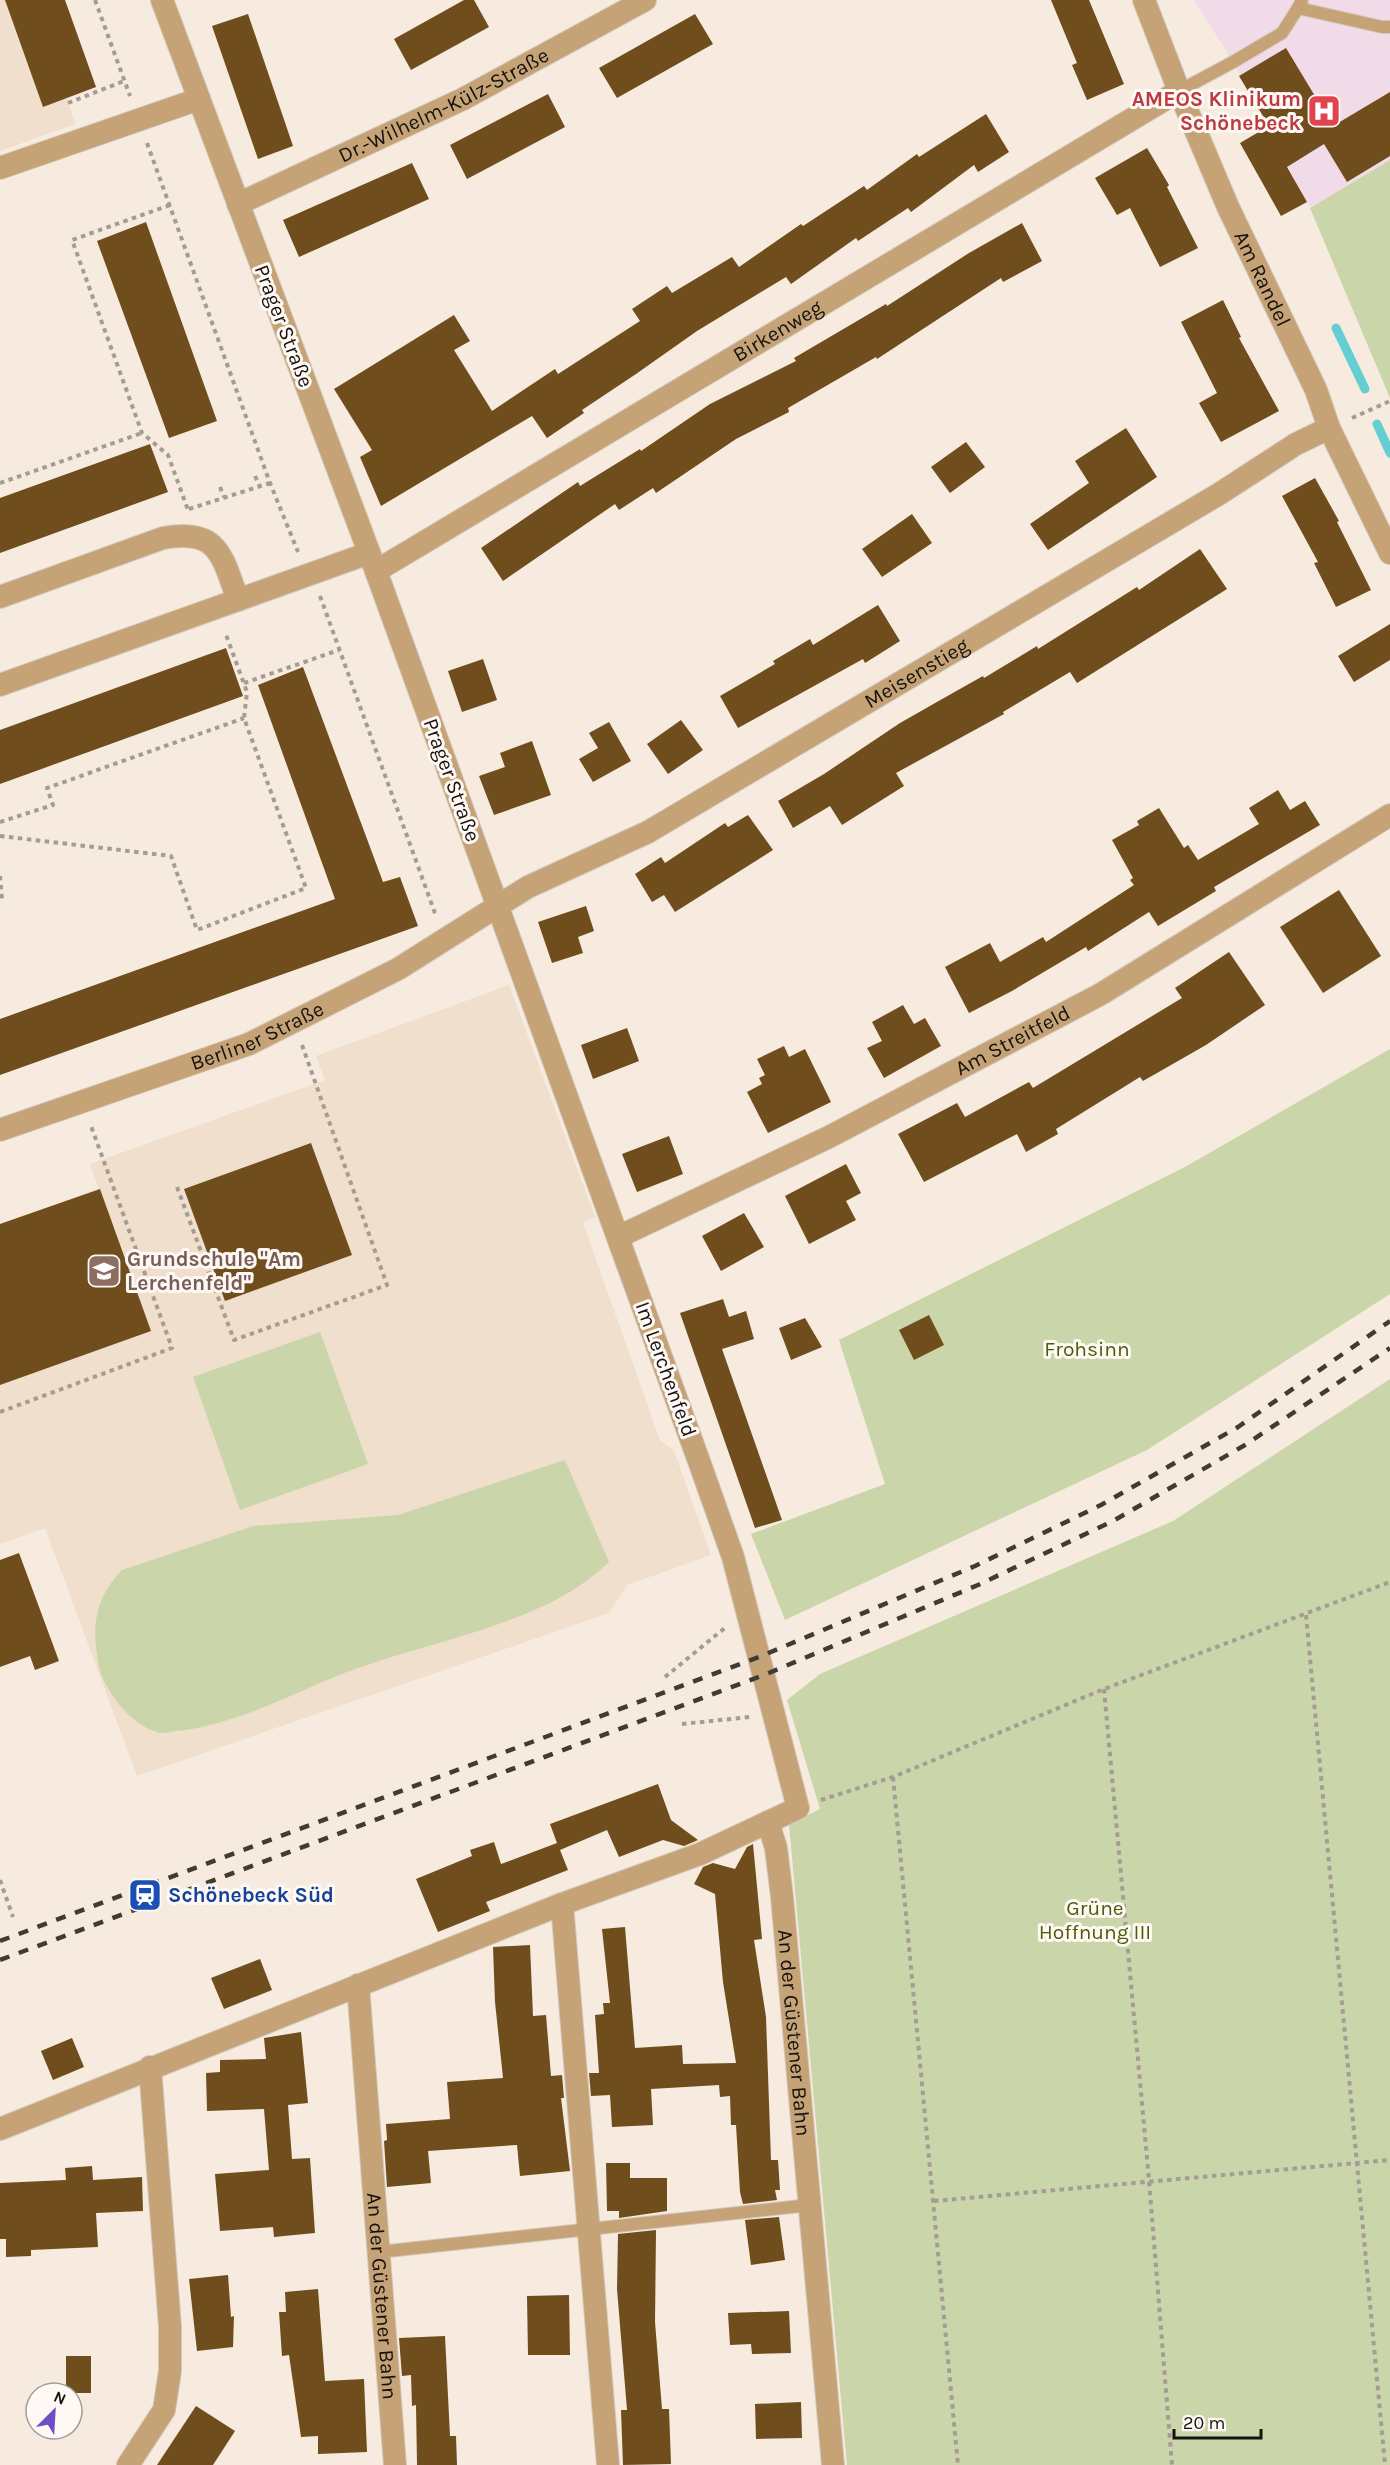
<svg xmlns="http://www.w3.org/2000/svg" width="1390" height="2465" viewBox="0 0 1390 2465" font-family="Karla,sans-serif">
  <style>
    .built { fill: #efdfcc }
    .medical { fill: #f2dbe8 }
    .green { fill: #cad5aa }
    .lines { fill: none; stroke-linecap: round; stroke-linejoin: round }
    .stream { stroke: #64ced2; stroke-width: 9 }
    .building { fill: #6f4d1d }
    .service-casing { stroke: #d2c8bd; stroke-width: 14 }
    .minor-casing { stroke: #d2c8bd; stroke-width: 24 }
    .path { stroke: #a59c93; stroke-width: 4; stroke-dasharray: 4.5 4.5; stroke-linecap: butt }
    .service { stroke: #c5a377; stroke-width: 12 }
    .minor { stroke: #c5a377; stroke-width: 22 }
    .rail { stroke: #403b35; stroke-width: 4.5; stroke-dasharray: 10 10; stroke-linecap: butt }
    .labels { text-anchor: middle; stroke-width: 6; stroke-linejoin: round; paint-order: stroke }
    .health-label { font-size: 21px; font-weight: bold; fill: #be3a42; stroke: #fef9f4; text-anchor: end }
    .street-label { font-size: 21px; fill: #16120e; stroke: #fef9f4 }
    .education-label { font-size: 21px; font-weight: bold; fill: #785e54; stroke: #fef9f4; text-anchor: start }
    .park-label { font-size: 21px; fill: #4e5c07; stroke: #fef9f4 }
    .transit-label { font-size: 21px; font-weight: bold; fill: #164399; stroke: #fef9f4; text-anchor: start }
  </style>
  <rect width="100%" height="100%" fill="#f6ebde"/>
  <g class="built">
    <path d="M 0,0 L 65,0 L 96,87 L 67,98 L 75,124 L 0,151 Z"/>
    <path d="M 509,985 L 595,1217 L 583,1223 L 660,1440 L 674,1451 L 711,1555 L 627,1585 L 609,1613 L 137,1776 L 45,1528 L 0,1544 L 0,1224 L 99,1189 L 90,1164 L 325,1080 L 316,1056 Z"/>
  </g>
  <path class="medical" d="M 1194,0 L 1390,0 L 1390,160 L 1310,208 L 1233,62 Z"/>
  <g class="green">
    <path d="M 1390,160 L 1390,398 L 1310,208 Z"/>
    <path d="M 1390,1049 L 1390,1294 L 1147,1450 L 785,1620 L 751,1534 L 885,1484 L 839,1340 L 1185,1167 Z"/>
    <path d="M 320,1332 L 368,1464 L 240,1510 L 193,1377 Z"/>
    <path d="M 1390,1379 L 1390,2465 L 847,2465 L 789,1824 L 820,1809 L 787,1700 L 820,1674 L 1173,1521 Z"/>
    <path d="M 565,1460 L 609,1562 C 595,1575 578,1588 561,1597 C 496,1632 424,1644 355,1669 C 296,1691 238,1725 175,1731 C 170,1732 162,1734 157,1732 C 130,1725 102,1688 98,1662 C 92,1625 95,1598 122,1570 L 253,1526 L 398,1515 Z"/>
  </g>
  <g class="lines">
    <g class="stream">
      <path d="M 1336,328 L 1365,389"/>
      <path d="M 1377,424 L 1390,453"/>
    </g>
  </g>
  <g class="building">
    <path d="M 5,0 L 65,0 L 96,87 L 43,107 Z"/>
    <path d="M 464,0 L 474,0 L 489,27 L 411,70 L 394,39 Z"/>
    <path d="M 1051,0 L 1089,0 L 1124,84 L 1087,100 L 1072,65 L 1077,63 Z"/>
    <path d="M 248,14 L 293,146 L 258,159 L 212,26 Z"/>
    <path d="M 695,14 L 713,44 L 617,98 L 599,68 Z"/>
    <path d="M 1286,48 L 1333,126 L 1390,92 L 1390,156 L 1347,182 L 1324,144 L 1287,167 L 1307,202 L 1281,216 L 1240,143 L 1269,126 L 1239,76 Z"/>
    <path d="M 548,94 L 565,127 L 467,179 L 450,145 Z"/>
    <path d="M 986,114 L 1009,152 L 978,172 L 974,165 L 911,212 L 908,208 L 858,241 L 856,238 L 791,284 L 786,277 L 697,331 L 636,374 L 582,410 L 584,413 L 547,438 L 532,416 L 381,506 L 360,457 L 372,450 L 334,389 L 454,315 L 470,341 L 454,350 L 492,411 L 555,369 L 558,374 L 640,321 L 632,309 L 667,286 L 672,293 L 732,257 L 739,267 L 801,224 L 803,226 L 864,186 L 867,190 L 917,154 L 919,157 Z"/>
    <path d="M 1147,148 L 1169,185 L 1167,187 L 1198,248 L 1160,267 L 1130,208 L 1117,215 L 1095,178 Z"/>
    <path d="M 412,163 L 429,199 L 299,257 L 283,220 Z"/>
    <path d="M 146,222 L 217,421 L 169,438 L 97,241 Z"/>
    <path d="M 1022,223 L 1042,261 L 1003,282 L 1001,278 L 877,359 L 876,357 L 788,408 L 789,412 L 736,439 L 656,493 L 653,488 L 619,510 L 615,504 L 503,581 L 481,548 L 578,482 L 580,486 L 640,449 L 641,451 L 710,404 L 796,361 L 794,358 L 886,304 L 887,306 L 969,253 Z"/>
    <path d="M 1223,300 L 1241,337 L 1239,338 L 1279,411 L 1221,442 L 1199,403 L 1217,393 L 1181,322 Z"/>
    <path d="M 1126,428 L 1157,477 L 1048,550 L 1030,524 L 1089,483 L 1075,461 Z"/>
    <path d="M 966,442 L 985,467 L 950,493 L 931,467 Z"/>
    <path d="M 150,444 L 168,492 L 0,553 L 0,498 Z"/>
    <path d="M 1315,478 L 1339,521 L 1337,522 L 1371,590 L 1336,607 L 1314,563 L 1318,562 L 1282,496 Z"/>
    <path d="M 912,514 L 932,543 L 882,577 L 862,549 Z"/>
    <path d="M 1200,549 L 1227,589 L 1077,683 L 1070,672 L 1003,712 L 1004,714 L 896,773 L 904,786 L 842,825 L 830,806 L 793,828 L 778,801 L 824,774 L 900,723 L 951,694 L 983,676 L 984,678 L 1037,646 L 1038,649 L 1137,587 L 1139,590 Z"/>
    <path d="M 878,605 L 900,641 L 865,663 L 863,659 L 738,728 L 720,696 L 775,664 L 773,661 L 810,639 L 813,645 Z"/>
    <path d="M 1390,624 L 1390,660 L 1354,682 L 1338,656 Z"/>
    <path d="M 226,648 L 243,696 L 0,784 L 0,730 Z"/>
    <path d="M 483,659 L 497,700 L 462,712 L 448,671 Z"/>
    <path d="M 303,667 L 383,882 L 400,877 L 418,926 L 0,1075 L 0,1019 L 335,899 L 258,685 Z"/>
    <path d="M 681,720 L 703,750 L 668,774 L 647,744 Z"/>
    <path d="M 609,722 L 631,761 L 593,782 L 579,759 L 598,748 L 589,733 Z"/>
    <path d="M 532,741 L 551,795 L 494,815 L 479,776 L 505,767 L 500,753 Z"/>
    <path d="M 1278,790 L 1290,810 L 1305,801 L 1320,825 L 1214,887 L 1216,891 L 1158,926 L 1149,912 L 1088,951 L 1086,947 L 1012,991 L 969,1013 L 945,967 L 990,943 L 1000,962 L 1043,937 L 1046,942 L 1134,885 L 1130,880 L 1133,878 L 1112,840 L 1139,825 L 1137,821 L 1159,808 L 1184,848 L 1188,845 L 1198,860 L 1259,824 L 1249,808 Z"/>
    <path d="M 748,815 L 773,850 L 675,912 L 664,895 L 652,902 L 635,874 L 661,857 L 665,863 L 725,823 L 728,827 Z"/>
    <path d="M 1339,890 L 1381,956 L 1323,993 L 1280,927 Z"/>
    <path d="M 586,906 L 594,931 L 578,937 L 583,953 L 552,963 L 538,922 Z"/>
    <path d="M 1229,952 L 1265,1005 L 1206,1045 L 1143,1081 L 1140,1077 L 1056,1129 L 1058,1134 L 1026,1152 L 1017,1134 L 924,1182 L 898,1134 L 957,1103 L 965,1117 L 1029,1082 L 1033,1088 L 1182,998 L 1175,988 Z"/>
    <path d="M 903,1005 L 914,1024 L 925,1018 L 941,1046 L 884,1078 L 867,1048 L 882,1041 L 872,1022 Z"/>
    <path d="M 627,1028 L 639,1061 L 593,1079 L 581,1045 Z"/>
    <path d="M 784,1046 L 789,1057 L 805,1049 L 831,1102 L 768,1133 L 747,1092 L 762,1084 L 759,1078 L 765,1075 L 757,1059 Z"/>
    <path d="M 669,1136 L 683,1174 L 637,1192 L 622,1154 Z"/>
    <path d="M 311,1143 L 352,1255 L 225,1301 L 184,1189 Z"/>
    <path d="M 846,1164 L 861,1193 L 846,1201 L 856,1220 L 809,1244 L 785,1196 Z"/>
    <path d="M 100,1189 L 151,1331 L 0,1385 L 0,1224 Z"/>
    <path d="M 744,1213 L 764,1247 L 721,1271 L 702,1236 Z"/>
    <path d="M 723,1299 L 729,1317 L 746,1311 L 754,1339 L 722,1349 L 782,1520 L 755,1528 L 680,1313 Z"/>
    <path d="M 929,1315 L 944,1345 L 914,1360 L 899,1330 Z"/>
    <path d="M 805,1318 L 822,1347 L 791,1360 L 779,1328 Z"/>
    <path d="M 19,1553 L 59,1661 L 35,1670 L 30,1656 L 0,1667 L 0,1560 Z"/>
    <path d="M 658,1784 L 671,1820 L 698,1840 L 684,1846 L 663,1840 L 619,1857 L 607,1830 L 560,1850 L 568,1870 L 486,1902 L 490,1911 L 438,1932 L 416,1879 L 472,1856 L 470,1850 L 494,1842 L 501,1864 L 557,1843 L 550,1824 Z"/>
    <path d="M 753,1844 L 762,1939 L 754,1940 L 766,2017 L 771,2160 L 778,2160 L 780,2190 L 775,2190 L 777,2200 L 743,2204 L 740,2192 L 736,2125 L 731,2125 L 730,2096 L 720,2097 L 719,2085 L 651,2089 L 653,2125 L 612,2127 L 610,2095 L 591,2096 L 589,2073 L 599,2073 L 595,2015 L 604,2014 L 603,2003 L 610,2003 L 602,1929 L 625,1927 L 635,2048 L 682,2045 L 683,2064 L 736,2063 L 723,1982 L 715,1894 L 694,1884 L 703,1867 L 713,1863 L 735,1869 L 747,1847 Z"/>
    <path d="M 530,1945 L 533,2016 L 546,2015 L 551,2076 L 562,2075 L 564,2098 L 561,2098 L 570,2171 L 520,2176 L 517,2145 L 428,2151 L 431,2183 L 387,2187 L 384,2141 L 387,2140 L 386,2124 L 450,2119 L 447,2082 L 503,2078 L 495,2002 L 493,1947 Z"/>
    <path d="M 260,1959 L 272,1990 L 224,2009 L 211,1978 Z"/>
    <path d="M 301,2032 L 308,2103 L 288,2105 L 292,2159 L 310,2158 L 315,2233 L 274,2237 L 273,2227 L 220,2231 L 215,2174 L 269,2170 L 264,2109 L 207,2111 L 206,2073 L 220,2072 L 220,2060 L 266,2059 L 264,2038 Z"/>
    <path d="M 72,2038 L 84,2067 L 53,2080 L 41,2051 Z"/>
    <path d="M 606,2163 L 630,2163 L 630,2178 L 667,2178 L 667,2211 L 619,2218 L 619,2211 L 607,2211 Z"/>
    <path d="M 92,2166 L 93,2180 L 142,2177 L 143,2211 L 96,2213 L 98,2247 L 31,2250 L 31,2256 L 6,2257 L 6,2239 L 0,2239 L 0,2183 L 66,2180 L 65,2168 Z"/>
    <path d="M 779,2217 L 785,2260 L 751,2265 L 745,2220 Z"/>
    <path d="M 656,2230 L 655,2322 L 662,2409 L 669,2409 L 671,2464 L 623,2465 L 621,2410 L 627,2410 L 617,2289 L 618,2234 Z"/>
    <path d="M 228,2275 L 231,2317 L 234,2316 L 233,2347 L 197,2351 L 189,2279 Z"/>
    <path d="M 318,2289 L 325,2381 L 364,2379 L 367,2452 L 318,2454 L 318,2436 L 301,2437 L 289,2355 L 282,2356 L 279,2312 L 286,2312 L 285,2292 Z"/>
    <path d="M 569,2295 L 570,2355 L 528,2355 L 527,2296 Z"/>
    <path d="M 789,2311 L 791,2353 L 752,2354 L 751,2344 L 730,2345 L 728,2313 Z"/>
    <path d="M 445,2336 L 450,2436 L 456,2436 L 457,2465 L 417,2465 L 416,2405 L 412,2406 L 411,2375 L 402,2376 L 399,2338 Z"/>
    <rect x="66" y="2356" width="25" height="37"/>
    <path d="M 801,2402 L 802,2438 L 756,2439 L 755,2404 Z"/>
    <path d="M 196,2406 L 235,2431 L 213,2465 L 157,2465 Z"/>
  </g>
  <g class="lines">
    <g class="service-casing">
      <g id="service">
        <path d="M 1302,0 L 1298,8 L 1382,27 L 1390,27"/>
        <path d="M 1179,91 L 1233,62 L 1282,33 L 1298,8"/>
        <path d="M 379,2252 L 810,2205"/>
      </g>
    </g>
    <g class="minor-casing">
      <g id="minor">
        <path id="s1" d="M 1144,0 L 1179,91 L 1228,207 L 1316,390 L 1329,428 L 1390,553"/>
        <path d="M 0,168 L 199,99"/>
        <path id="s2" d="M 238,204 L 463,99 L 645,0"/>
        <path id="s3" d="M 376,571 L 1179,91"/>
        <path d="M 0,597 L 163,538 C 219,528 222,556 238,600"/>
        <path d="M 0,685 L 369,553"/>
        <path id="s4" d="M 0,1130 L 249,1044 L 398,969 L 528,887 L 648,832 L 1219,494 L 1296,444 L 1329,428"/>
        <path id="s5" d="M 618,1237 L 829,1137 L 1101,994 L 1390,815"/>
        <path id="s6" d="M 768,1822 L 776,1848 L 782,1897 L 833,2465"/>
        <path d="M 562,1904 L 608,2465"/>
        <path id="s7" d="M 358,1985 L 395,2465"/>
        <path d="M 0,2129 L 562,1904 L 700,1854 L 798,1808 L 733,1557 L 700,1464 L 376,571 L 162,0"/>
        <path d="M 128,2465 L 164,2410 L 170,2371 L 170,2327 L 150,2067"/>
      </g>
    </g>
    <g class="path">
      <path d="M 95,0 L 130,96"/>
      <path d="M 68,103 L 124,81"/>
      <path d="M 147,143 L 270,483 L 298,552"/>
      <path d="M 170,205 L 72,240 L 142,433 L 168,455 L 188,510"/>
      <path d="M 1352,418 L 1390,401"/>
      <path d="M 255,476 L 260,487"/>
      <path d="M 0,483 L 142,433"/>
      <path d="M 220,487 L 224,497"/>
      <path d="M 189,509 L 270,483"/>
      <path d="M 320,596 L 436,916"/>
      <path d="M 244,683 L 339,650"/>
      <path d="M 0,822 L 53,805 L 47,788 L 244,718"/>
      <path d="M 0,836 L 171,856 L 197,930 L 306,888 L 244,718 L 247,692 L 225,632"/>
      <path d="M 0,876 L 2,900 L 0,901"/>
      <path d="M 177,1187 L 234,1340 L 387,1285 L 302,1045"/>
      <path d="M 0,1412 L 172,1348 L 91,1126"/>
      <path d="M 1306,1615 L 1385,2465"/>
      <path d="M 665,1677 L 726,1627"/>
      <path d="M 1104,1689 L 1149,2180 L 1172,2465"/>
      <path d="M 682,1724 L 750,1717"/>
      <path d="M 893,1777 L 958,2465"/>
      <path d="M 821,1800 L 893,1777 L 1104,1689 L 1390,1582"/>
      <path d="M 0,1880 L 13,1917"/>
      <path d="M 934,2201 L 1390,2160"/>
    </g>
    <use href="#service" class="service"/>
    <use href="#minor" class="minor"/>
    <g class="rail">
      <path d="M 0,1941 L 759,1657 L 975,1566 L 1101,1505 L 1238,1427 L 1390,1321"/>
      <path d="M 0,1960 L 764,1675 L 978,1585 L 1113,1521 L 1245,1445 L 1390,1348"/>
    </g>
  </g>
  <defs>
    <g id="hospital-square" transform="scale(1.725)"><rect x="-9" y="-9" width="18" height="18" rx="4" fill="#e0444e" stroke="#fef9f4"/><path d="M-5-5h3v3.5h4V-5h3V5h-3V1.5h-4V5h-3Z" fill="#fff"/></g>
    <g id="school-square" transform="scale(1.725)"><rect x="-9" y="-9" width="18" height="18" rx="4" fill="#8d6e63" stroke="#fef9f4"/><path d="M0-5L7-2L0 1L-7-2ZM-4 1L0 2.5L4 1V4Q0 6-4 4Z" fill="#fff"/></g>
    <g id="station-square" transform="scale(1.725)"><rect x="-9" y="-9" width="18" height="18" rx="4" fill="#1a4fb4" stroke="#fef9f4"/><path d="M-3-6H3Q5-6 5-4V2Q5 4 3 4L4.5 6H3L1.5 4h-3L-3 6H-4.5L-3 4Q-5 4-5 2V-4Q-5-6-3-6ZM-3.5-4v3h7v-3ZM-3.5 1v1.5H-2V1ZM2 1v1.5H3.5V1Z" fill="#fff"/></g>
  </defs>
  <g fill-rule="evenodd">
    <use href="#hospital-square" x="1324" y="111"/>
    <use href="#school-square" x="104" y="1271"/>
    <use href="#station-square" x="145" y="1895"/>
  </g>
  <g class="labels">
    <g class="health-label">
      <text x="1301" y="106">AMEOS Klinikum<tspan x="1301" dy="24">Schönebeck</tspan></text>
    </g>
    <g class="street-label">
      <text dy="7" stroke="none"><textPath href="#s2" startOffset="228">Dr.-Wilhelm-Külz-Straße</textPath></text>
      <text dy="7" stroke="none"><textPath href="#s1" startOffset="303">Am Randel</textPath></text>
      <text transform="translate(284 326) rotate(69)" y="7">Prager Straße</text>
      <text dy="7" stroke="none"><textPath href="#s3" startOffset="468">Birkenweg</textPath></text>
      <text dy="7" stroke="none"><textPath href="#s4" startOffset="1028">Meisenstieg</textPath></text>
      <text transform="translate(452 780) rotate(70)" y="7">Prager Straße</text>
      <text dy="7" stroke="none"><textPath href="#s4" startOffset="274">Berliner Straße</textPath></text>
      <text dy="7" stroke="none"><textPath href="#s5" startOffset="441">Am Streitfeld</textPath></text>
      <text transform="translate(666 1369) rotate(70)" y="7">Im Lerchenfeld</text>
      <text dy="7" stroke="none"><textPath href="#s6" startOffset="213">An der Güstener Bahn</textPath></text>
      <text dy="7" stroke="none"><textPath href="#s7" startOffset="312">An der Güstener Bahn</textPath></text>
    </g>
    <g class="education-label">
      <text x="127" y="1266">Grundschule "Am<tspan x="127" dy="24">Lerchenfeld"</tspan></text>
    </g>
    <g class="park-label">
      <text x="1087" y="1356">Frohsinn</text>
      <text x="1095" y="1915">Grüne<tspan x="1095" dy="24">Hoffnung III</tspan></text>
    </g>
    <g class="transit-label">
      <text x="168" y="1902">Schönebeck Süd</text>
    </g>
  </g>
  <g transform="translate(54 2411) rotate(24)"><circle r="28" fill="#fef9f4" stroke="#a19d98" stroke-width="1.5"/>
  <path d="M0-4.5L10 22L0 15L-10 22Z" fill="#6f4dc6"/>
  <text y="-9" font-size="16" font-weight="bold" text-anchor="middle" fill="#16120e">N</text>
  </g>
  <path d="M1174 2429v9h87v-9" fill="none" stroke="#16120e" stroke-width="3"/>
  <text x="1183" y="2429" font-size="18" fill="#16120e" stroke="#fef9f4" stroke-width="4.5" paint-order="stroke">20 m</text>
</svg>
